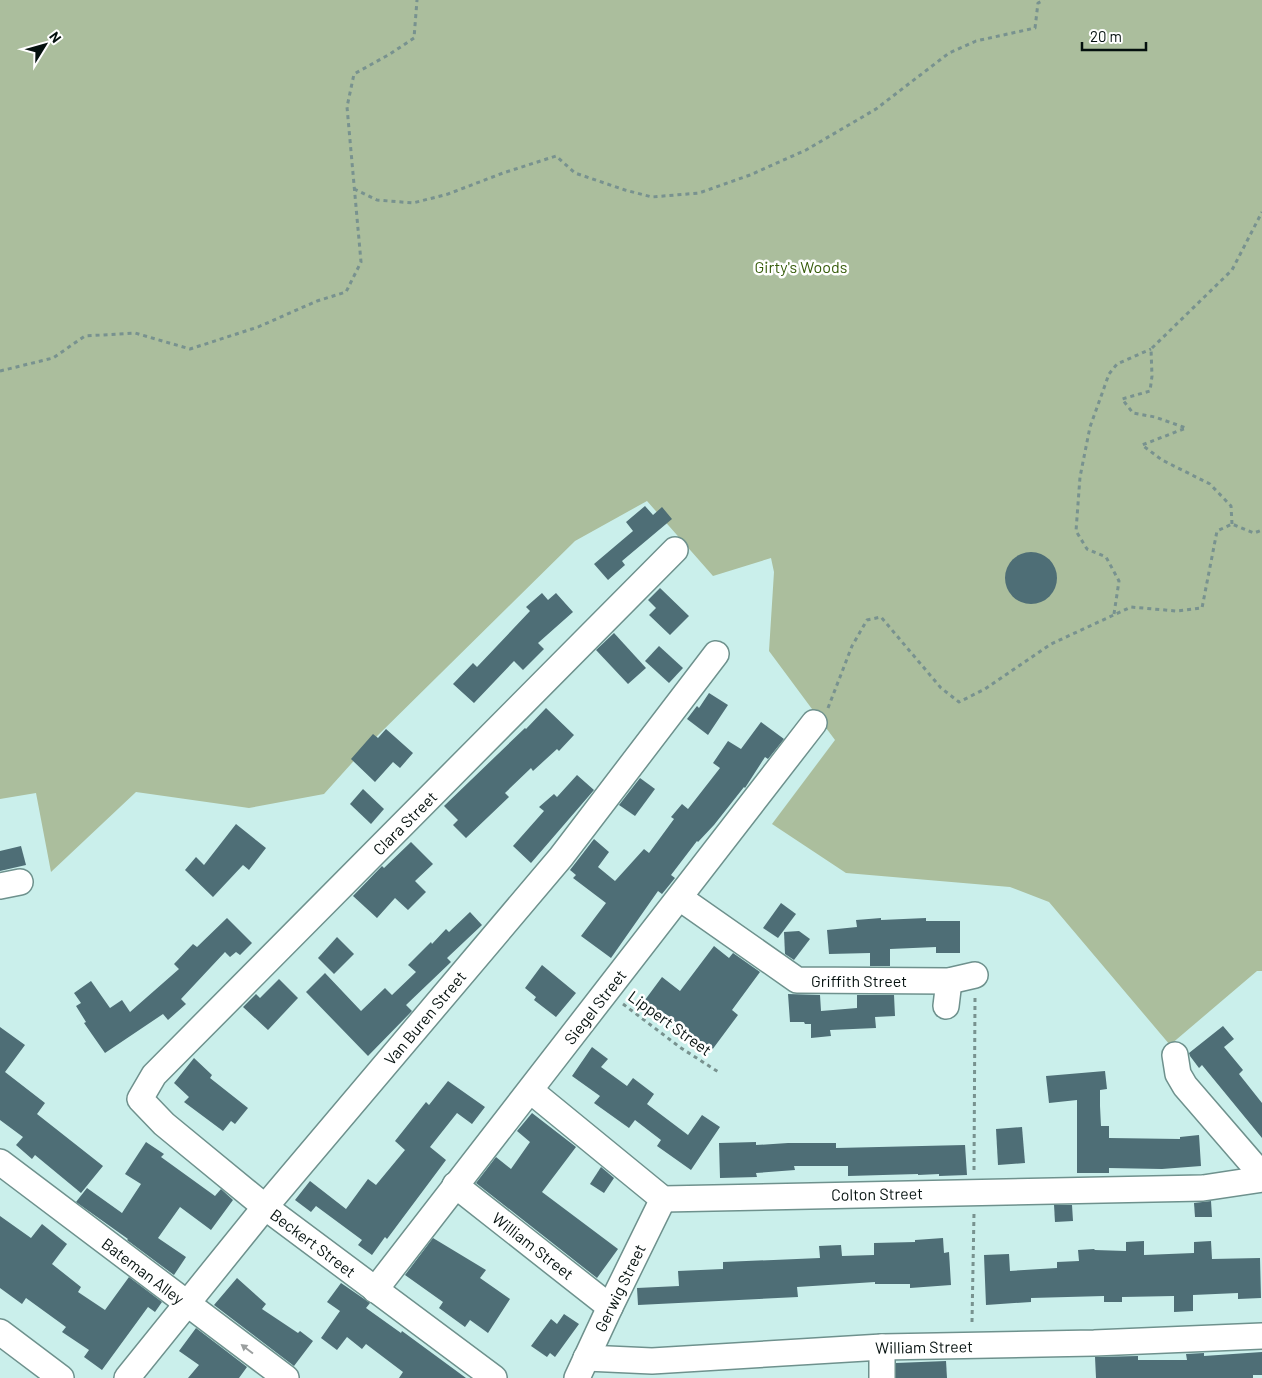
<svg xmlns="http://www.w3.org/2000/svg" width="1262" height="1378" viewBox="0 0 1262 1378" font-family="Barlow,sans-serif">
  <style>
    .green { fill: #abbe9d }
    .building { fill: #4e6e76 }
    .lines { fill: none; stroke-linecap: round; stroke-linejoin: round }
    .minor-casing { stroke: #6e918d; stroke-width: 28 }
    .path { stroke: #78928f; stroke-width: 3; stroke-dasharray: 4 4; stroke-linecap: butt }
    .minor { stroke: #fff; stroke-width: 25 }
    .oneway { fill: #9b9f9f }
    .labels { text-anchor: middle; stroke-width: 5; stroke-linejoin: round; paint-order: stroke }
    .park-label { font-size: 16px; fill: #365c0a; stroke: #fff }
    .street-label { font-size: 16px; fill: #04100e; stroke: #fff }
  </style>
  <rect width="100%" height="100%" fill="#caefeb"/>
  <path class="green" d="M 0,0 L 1262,0 L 1262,971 L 1257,971 L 1170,1045 L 1049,902 L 1010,887 L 846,873 L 772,824 L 835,740 L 769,651 L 774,572 L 771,558 L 713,576 L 647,501 L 575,541 L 369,744 L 324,794 L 249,808 L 136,792 L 51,872 L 36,793 L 0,799 Z"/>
  <g class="building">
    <path d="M 645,506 L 653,515 L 662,507 L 672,519 L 622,561 L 625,565 L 608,580 L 594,564 L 633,531 L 626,522 Z"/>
    <circle cx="1031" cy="578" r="26"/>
    <path d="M 660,588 L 689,616 L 670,635 L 649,615 L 656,608 L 648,600 Z"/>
    <path d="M 542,593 L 548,600 L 556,593 L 573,612 L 538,643 L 544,649 L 523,670 L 514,661 L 474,703 L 453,684 L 473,663 L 477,667 L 530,611 L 526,607 Z"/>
    <path d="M 614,633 L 646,668 L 628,684 L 596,650 Z"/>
    <path d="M 659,646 L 683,668 L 669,683 L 645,661 Z"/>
    <path d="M 709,693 L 728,705 L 708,735 L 687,719 L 697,706 L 699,708 Z"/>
    <path d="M 546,708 L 574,735 L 559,751 L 557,749 L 533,771 L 531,768 L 505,793 L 509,797 L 466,838 L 453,825 L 458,820 L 444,806 L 525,728 L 526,729 Z"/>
    <path d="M 761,722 L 784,739 L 768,759 L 765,757 L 745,788 L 744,787 L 714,825 L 698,842 L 697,841 L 671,875 L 675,878 L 662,894 L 658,891 L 611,958 L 581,936 L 606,903 L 573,878 L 576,875 L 570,870 L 594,839 L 609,852 L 598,867 L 615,881 L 644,849 L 649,853 L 674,819 L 671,817 L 682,804 L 688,809 L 720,768 L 713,763 L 728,741 L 741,749 Z"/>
    <path d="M 386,729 L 413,753 L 400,768 L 393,762 L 375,782 L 351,759 L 373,734 L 378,738 Z"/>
    <path d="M 577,775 L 594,790 L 531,863 L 513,846 L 544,811 L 539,807 L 554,794 L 557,797 Z"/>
    <path d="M 640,778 L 655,789 L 635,816 L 619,805 Z"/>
    <path d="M 363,789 L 384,809 L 371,824 L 350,804 Z"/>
    <path d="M 236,824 L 266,848 L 249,870 L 243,865 L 213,897 L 185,870 L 196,857 L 204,865 Z"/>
    <path d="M 411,842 L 433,864 L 415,881 L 426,892 L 408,910 L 395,898 L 377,918 L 353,896 L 382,866 L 384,868 Z"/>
    <path d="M 21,846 L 26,865 L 0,871 L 0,851 Z"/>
    <path d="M 781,903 L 796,914 L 778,938 L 763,928 Z"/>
    <path d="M 470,912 L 482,925 L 447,958 L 451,962 L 406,1005 L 412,1011 L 368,1056 L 306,992 L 325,973 L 361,1011 L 385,988 L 392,995 L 416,972 L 408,965 L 431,942 L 432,944 L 446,929 L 449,932 Z"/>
    <path d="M 227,918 L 252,943 L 240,955 L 236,952 L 230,957 L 225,952 L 181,999 L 186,1004 L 168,1020 L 163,1014 L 105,1053 L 84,1023 L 86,1022 L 76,1006 L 81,1003 L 74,993 L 91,981 L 110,1008 L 122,1000 L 130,1012 L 179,969 L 174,964 L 193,944 L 197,947 Z"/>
    <path d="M 881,918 L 881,920 L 926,918 L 926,921 L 960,921 L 960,953 L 936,953 L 936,947 L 890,949 L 890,966 L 870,966 L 870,953 L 829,954 L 827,930 L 857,927 L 856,920 Z"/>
    <path d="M 799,931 L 810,939 L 794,960 L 785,954 L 784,932 Z"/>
    <path d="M 337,937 L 354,954 L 334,974 L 318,958 Z"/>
    <path d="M 714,946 L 729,958 L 733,953 L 760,972 L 732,1010 L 738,1015 L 712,1050 L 660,1010 L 657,1014 L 642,1004 L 662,977 L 680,991 Z"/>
    <path d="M 542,965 L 576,993 L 556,1017 L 534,1000 L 536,997 L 525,988 Z"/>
    <path d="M 279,979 L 298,998 L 268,1030 L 243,1007 L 256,994 L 260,998 Z"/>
    <path d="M 788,994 L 820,995 L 821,1011 L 857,1008 L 857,995 L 894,995 L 895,1016 L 875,1017 L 876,1028 L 830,1030 L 831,1036 L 811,1038 L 811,1024 L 805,1024 L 804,1022 L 790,1022 Z"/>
    <path d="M 1223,1026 L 1234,1039 L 1224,1047 L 1243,1070 L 1239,1074 L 1262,1103 L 1262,1138 L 1202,1065 L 1199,1068 L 1190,1056 L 1189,1053 Z"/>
    <path d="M 0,1027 L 25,1045 L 5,1072 L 45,1103 L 37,1114 L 103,1166 L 81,1193 L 35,1155 L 32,1159 L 16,1145 L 23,1137 L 0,1120 Z"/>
    <path d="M 592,1047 L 608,1059 L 601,1067 L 627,1086 L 633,1078 L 654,1094 L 647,1104 L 688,1135 L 702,1115 L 720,1127 L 691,1170 L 657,1146 L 661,1140 L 635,1120 L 629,1128 L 594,1103 L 600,1096 L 572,1076 Z"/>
    <path d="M 194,1058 L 212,1075 L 210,1078 L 248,1108 L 235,1124 L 231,1121 L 223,1131 L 184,1102 L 189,1097 L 174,1083 Z"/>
    <path d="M 1105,1071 L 1107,1089 L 1100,1090 L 1100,1106 L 1101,1126 L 1109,1126 L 1109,1138 L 1180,1139 L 1180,1137 L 1199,1135 L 1201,1166 L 1162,1169 L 1109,1168 L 1109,1173 L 1077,1173 L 1077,1100 L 1049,1103 L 1046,1076 Z"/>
    <path d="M 448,1081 L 485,1107 L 472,1124 L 457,1113 L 430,1147 L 446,1160 L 387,1239 L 385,1237 L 372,1255 L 358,1245 L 362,1240 L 316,1206 L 311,1212 L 295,1200 L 310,1181 L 346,1209 L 368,1179 L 376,1185 L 405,1150 L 395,1141 L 426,1102 L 429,1105 Z"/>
    <path d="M 532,1113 L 576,1147 L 542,1192 L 618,1249 L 597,1278 L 476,1183 L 496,1157 L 511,1169 L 530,1142 L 517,1131 Z"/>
    <path d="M 1022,1127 L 1025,1163 L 998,1165 L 996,1129 Z"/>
    <path d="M 146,1142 L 164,1154 L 161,1157 L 215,1196 L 221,1189 L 233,1200 L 211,1230 L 180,1207 L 158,1238 L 186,1257 L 174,1275 L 127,1240 L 128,1239 L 76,1202 L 87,1188 L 122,1213 L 141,1184 L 125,1174 Z"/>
    <path d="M 756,1142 L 756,1145 L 788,1143 L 836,1143 L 836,1148 L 965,1145 L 967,1175 L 939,1176 L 939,1174 L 918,1175 L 918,1174 L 848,1176 L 848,1166 L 794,1166 L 795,1170 L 756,1173 L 757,1177 L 720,1178 L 719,1143 Z"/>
    <path d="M 601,1167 L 614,1178 L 604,1193 L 590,1184 Z"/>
    <path d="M 1211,1201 L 1212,1217 L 1195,1217 L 1194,1203 Z"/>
    <path d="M 1054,1205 L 1072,1205 L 1073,1221 L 1055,1222 Z"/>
    <path d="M 0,1216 L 31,1238 L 42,1224 L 67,1244 L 52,1264 L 81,1287 L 78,1292 L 105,1310 L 129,1277 L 162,1302 L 155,1312 L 148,1307 L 102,1370 L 84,1357 L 89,1350 L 62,1332 L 66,1327 L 26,1298 L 22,1304 L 0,1288 Z"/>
    <path d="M 433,1238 L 486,1270 L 480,1278 L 510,1299 L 488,1333 L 470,1320 L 465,1327 L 439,1308 L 443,1302 L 405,1275 Z"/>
    <path d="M 943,1238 L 944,1253 L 949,1252 L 951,1285 L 910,1288 L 910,1284 L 875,1284 L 875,1282 L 797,1287 L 798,1297 L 638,1305 L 637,1288 L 679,1286 L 678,1271 L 723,1269 L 723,1262 L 820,1258 L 819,1246 L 841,1245 L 842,1256 L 874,1255 L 874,1243 L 915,1242 L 915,1240 Z"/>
    <path d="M 1144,1241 L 1144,1255 L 1194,1253 L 1194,1242 L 1211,1241 L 1212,1259 L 1260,1258 L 1261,1298 L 1238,1299 L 1238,1293 L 1193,1295 L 1193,1311 L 1174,1312 L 1174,1296 L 1122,1297 L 1122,1302 L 1104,1302 L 1104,1296 L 1031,1298 L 1031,1302 L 986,1305 L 984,1255 L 1009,1254 L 1010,1271 L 1057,1268 L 1057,1262 L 1079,1261 L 1078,1250 L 1094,1249 L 1095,1250 L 1126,1251 L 1126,1242 Z"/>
    <path d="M 237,1278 L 266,1304 L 262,1309 L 298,1333 L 300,1331 L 313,1341 L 294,1366 L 214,1305 Z"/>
    <path d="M 341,1283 L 370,1303 L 366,1308 L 401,1333 L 402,1331 L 466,1378 L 399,1378 L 403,1372 L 366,1344 L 362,1349 L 347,1337 L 337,1350 L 321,1338 L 340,1311 L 327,1302 Z"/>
    <path d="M 564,1314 L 579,1324 L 555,1357 L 550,1353 L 547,1357 L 531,1346 L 551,1319 L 557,1324 Z"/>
    <path d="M 196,1328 L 247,1367 L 239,1378 L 188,1378 L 199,1365 L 179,1351 Z"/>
    <path d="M 1262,1352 L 1262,1375 L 1253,1375 L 1253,1378 L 1096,1378 L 1095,1357 L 1138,1356 L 1138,1360 L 1187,1360 L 1186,1354 L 1204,1353 L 1204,1356 Z"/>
    <path d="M 946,1361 L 947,1378 L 896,1378 L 896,1363 Z"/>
  </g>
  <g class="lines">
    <g class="minor-casing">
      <g id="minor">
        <path d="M 0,886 L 20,882"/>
        <path d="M 680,898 L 797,980 L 949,981 L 975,975"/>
        <path d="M 946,1006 L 949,981"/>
        <path d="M 1175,1055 L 1178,1074 L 1185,1086 L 1262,1175"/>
        <path d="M 531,1091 L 663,1199 L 1203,1188 L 1262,1179"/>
        <path d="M 0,1162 L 286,1378"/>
        <path d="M 455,1185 L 610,1307"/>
        <path d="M 375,1290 L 814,723"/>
        <path d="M 0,1332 L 61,1378"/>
        <path d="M 882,1347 L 882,1378"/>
        <path d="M 586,1358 L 652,1361 L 882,1347 L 1094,1343 L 1262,1336"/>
        <path d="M 127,1378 L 265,1207 L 561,857 L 716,654"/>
        <path d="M 494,1378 L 265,1207 L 164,1124 L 140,1099 L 154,1075 L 675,550"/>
        <path d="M 577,1378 L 610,1307 L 663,1199"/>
      </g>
    </g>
    <g class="path">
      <path d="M 354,189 L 377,200 L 413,203 L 448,194 L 503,173 L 556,156 L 575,173 L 625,190 L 652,197 L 699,193 L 750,175 L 806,150 L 876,109 L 949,53 L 976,41 L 1035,28 L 1038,3 L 1044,0"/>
      <path d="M 0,371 L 53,358 L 85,336 L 135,333 L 190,349 L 258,327 L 317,301 L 346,292 L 361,262 L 347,107 L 354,74 L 390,54 L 414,38 L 417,0"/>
      <path d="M 1232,524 L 1231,506 L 1210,484 L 1162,460 L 1142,445 L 1186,428 L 1155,417 L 1133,413 L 1122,399 L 1150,391 L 1152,376 L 1151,349 L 1232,270 L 1262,212"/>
      <path d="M 1114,614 L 1119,581 L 1106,557 L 1087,549 L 1076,531 L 1080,477 L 1090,427 L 1109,374 L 1117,364 L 1151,349"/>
      <path d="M 828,708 L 852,646 L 867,620 L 881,617 L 941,688 L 959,702 L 985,689 L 1051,644 L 1131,607 L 1176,611 L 1202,608 L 1217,531 L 1232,524 L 1254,533 L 1262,530"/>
      <path d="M 623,1004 L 681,1048 L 720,1073"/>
      <path d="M 974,1170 L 975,998"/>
      <path d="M 972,1322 L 974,1213"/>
    </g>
    <use href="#minor" class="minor"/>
  </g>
  <defs><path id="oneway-solid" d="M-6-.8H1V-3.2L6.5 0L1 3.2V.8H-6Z" transform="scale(1.25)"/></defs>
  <use class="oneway" href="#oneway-solid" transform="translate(247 1349) rotate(-143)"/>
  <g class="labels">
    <g class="park-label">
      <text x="801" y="273">Girty's Woods</text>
    </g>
    <g class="street-label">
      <text transform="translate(405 823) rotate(-45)" y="6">Clara Street</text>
      <text x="859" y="987">Griffith Street</text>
      <text transform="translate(595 1007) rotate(-52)" y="6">Siegel Street</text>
      <text transform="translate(425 1018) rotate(-50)" y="6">Van Buren Street</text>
      <text transform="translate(670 1023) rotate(36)" y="6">Lippert Street</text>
      <text transform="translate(877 1194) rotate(-1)" y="6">Colton Street</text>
      <text transform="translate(313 1243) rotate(37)" y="6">Beckert Street</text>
      <text transform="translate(533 1246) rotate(38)" y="6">William Street</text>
      <text transform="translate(143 1271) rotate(37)" y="6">Bateman Alley</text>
      <text transform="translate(620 1288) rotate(-64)" y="6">Gerwig Street</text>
      <text transform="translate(924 1347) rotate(-1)" y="6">William Street</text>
    </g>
  </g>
  <g transform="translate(45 45) rotate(53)" stroke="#ffffff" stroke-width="4" paint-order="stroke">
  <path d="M0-4L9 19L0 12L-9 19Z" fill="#04100e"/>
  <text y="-8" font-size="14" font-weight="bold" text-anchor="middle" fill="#04100e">N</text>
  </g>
  <path d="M1082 42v8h64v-8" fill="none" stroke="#04100e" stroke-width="2.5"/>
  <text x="1090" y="42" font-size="15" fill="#04100e" stroke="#ffffff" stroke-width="4" paint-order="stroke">20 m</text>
</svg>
